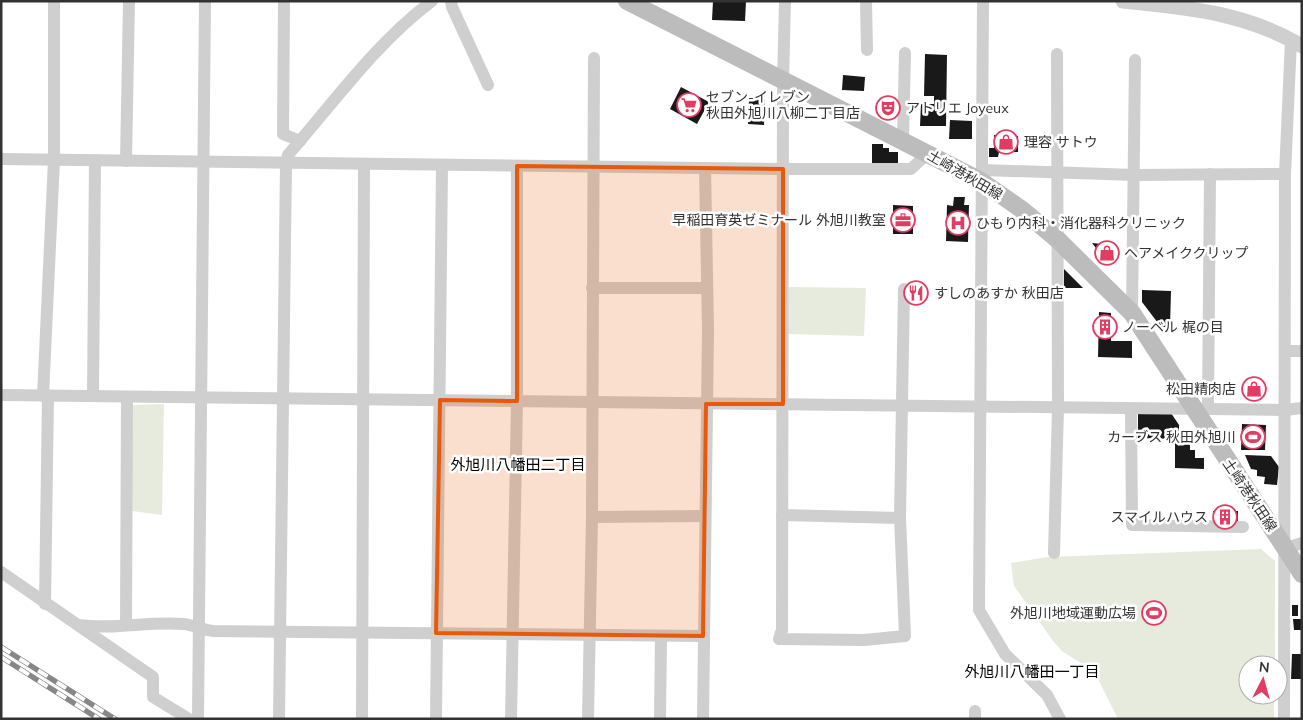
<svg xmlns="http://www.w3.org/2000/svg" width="1303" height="720" viewBox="0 0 1303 720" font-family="Mulish,'Noto Sans JP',sans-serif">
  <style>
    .green { fill: #e7ebde }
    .building { fill: #191919 }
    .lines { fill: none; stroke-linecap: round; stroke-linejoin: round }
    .minor { stroke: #cfcfcf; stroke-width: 12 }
    .tertiary { stroke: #cfcfcf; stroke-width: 15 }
    .secondary { stroke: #bcbcbc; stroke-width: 18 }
    .rail-casing { stroke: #878787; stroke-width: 5.5 }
    .rail { stroke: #fff; stroke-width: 4; stroke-dasharray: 11; stroke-linecap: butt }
    .marked { fill: #e8590c; fill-opacity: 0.2; stroke: #e8590c; stroke-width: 4; stroke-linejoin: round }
    .labels { text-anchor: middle; stroke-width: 5; stroke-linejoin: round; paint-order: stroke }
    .poi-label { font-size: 14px; fill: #323232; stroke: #fff; text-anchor: start }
    .street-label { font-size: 14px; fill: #323232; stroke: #fff }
    .neighbourhood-label { font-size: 15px; fill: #000; stroke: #fff }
  </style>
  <rect width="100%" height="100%" fill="#fff"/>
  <g class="green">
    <path d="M 789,287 L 866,288 L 864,336 L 788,334 Z"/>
    <path d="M 164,404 L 162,515 L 132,511 L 132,405 Z"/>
    <path d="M 1261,549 L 1275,561 L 1275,665 L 1248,665 L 1248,695 L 1274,695 L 1274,719 L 1118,719 L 1094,671 L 1063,652 L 1053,641 L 1014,586 L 1011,563 L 1047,557 Z"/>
  </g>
  <g class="building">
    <path d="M 713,1 L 746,1 L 745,21 L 712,20 Z"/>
    <path d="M 925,54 L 947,55 L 946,126 L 920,126 L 921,104 L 934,104 L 934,96 L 924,96 Z"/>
    <path d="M 843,75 L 865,77 L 864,91 L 842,90 Z"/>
    <path d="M 681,87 L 709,102 L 697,124 L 670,109 Z"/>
    <path d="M 749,99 L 765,100 L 764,125 L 748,124 Z"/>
    <path d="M 879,101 L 898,102 L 897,115 L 878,114 Z"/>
    <path d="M 950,120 L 972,121 L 972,139 L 949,139 Z"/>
    <path d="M 994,135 L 1018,136 L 1018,152 L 999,152 L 998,157 L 989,157 L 989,148 L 994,148 Z"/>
    <path d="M 872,144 L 883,144 L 883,148 L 889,148 L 889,152 L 898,152 L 898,163 L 872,163 Z"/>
    <path d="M 954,197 L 965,197 L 964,205 L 969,205 L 968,242 L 946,241 L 947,205 L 953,206 Z"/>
    <path d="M 893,205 L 913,206 L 913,234 L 893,234 Z"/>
    <path d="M 1092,243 L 1113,245 L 1113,263 L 1107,262 Z"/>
    <path d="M 1064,269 L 1083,288 L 1064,288 Z"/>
    <path d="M 1142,290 L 1171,291 L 1170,327 L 1161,327 L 1142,302 Z"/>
    <path d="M 1099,312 L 1111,313 L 1111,341 L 1132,341 L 1132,358 L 1098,357 Z"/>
    <path d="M 1138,412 L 1171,413 L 1179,425 L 1179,439 L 1138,438 Z"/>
    <path d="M 1242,424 L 1266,425 L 1265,450 L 1241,450 Z"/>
    <path d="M 1175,443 L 1190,444 L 1190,450 L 1195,450 L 1195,458 L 1204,458 L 1204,469 L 1175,468 Z"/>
    <path d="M 1245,455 L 1271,456 L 1279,467 L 1277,485 L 1264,484 L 1265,477 L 1257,476 L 1257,470 L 1251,469 Z"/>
    <rect x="1213" y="511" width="25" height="11"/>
    <rect x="1292" y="605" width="6" height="11"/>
    <path d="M 1293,619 L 1302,619 L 1302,630 L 1294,630 Z"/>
    <path d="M 1292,654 L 1302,654 L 1302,679 L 1291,679 Z"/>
  </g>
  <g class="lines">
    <g class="minor">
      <path d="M 284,1 L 283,134 L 300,141"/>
      <path d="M 451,1 L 452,7 L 488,85"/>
      <path d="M 785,1 L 783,82 L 782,630 L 779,639 L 864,640 L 905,636 L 900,518 L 904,289"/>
      <path d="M 866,1 L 867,50"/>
      <path d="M 983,1 L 979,610 L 1005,654 L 1047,695 L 1060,719"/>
      <path d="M 903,141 L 905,53"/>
      <path d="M 1,159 L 783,169 L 911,169 L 928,153"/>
      <path d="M 126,161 L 129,1"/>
      <path d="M 983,170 L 1135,175 L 1285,174"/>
      <path d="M 592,288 L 707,288"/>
      <path d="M 1132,313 L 1135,60"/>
      <path d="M 1285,351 L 1302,351"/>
      <path d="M 1,395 L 1285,410 L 1302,408"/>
      <path d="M 43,396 L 54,160 L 54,1"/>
      <path d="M 93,396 L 95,160"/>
      <path d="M 1131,409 L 1132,525 L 1243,527"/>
      <path d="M 1208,409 L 1210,174"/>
      <path d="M 782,515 L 900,518"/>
      <path d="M 592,517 L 705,516"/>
      <path d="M 1286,548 L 1302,543"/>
      <path d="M 1054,553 L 1058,408 L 1057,54"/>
      <path d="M 1,572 L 153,677 L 153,697 L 189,719"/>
      <path d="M 45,604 L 48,396"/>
      <path d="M 79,625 C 114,630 149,621 184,624 C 194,625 202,630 214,631 L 703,636"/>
      <path d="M 126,625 L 127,397"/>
      <path d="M 198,719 L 205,1"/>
      <path d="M 279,719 L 286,163 L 288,155 C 334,102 376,43 432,1"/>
      <path d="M 362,719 L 364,164"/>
      <path d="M 436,719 L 442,165"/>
      <path d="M 511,719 L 517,401 L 517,166"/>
      <path d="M 588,719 L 592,517 L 594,58"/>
      <path d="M 660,719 L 661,636"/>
      <path d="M 703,719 L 708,330 L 705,168"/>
      <path d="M 975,719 L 975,711"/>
      <path d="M 1284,719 L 1285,174 L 1291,40"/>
    </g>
    <path class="tertiary" d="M 1123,1 C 1188,8 1244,12 1302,46"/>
    <path class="secondary" d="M 627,1 L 981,181 L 1021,209 L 1057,239 L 1132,313 L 1302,574"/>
    <g class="rail-casing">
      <g id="rail">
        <path d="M 1,647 L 115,719"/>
        <path d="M 1,657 L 99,719"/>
      </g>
    </g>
    <use href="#rail" class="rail"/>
  </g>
  <path class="marked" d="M 517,166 L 783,169 L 783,404 L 706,404 L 703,636 L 436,633 L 440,400 L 517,401 Z"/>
  <defs>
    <g id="supermarket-ring" transform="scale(1.25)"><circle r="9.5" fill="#fff" stroke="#e13c62" stroke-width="1.5"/><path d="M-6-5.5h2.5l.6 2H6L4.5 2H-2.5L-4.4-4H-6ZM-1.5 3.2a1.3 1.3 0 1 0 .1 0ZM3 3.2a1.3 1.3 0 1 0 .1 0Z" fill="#e13c62"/></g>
    <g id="theatre-ring" transform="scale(1.25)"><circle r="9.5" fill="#fff" stroke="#e13c62" stroke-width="1.5"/><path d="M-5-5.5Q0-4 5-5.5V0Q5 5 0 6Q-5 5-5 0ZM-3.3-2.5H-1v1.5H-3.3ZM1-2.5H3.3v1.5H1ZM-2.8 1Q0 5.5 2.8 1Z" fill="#e13c62"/></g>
    <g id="shop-ring" transform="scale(1.25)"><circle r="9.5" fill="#fff" stroke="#e13c62" stroke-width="1.5"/><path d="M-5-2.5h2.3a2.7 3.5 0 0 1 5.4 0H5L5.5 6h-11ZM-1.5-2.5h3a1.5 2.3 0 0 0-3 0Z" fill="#e13c62"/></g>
    <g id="office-ring" transform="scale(1.25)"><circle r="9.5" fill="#fff" stroke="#e13c62" stroke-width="1.5"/><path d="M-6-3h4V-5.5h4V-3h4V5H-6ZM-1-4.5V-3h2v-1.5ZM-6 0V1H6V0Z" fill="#e13c62"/></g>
    <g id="hospital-ring" transform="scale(1.25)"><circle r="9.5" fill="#fff" stroke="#e13c62" stroke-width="1.5"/><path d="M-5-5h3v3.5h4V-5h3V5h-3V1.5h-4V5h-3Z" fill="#e13c62"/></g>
    <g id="restaurant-ring" transform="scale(1.25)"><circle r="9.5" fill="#fff" stroke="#e13c62" stroke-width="1.5"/><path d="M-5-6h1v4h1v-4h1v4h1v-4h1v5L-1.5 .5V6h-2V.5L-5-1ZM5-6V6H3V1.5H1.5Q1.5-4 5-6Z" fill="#e13c62"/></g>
    <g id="building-ring" transform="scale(1.25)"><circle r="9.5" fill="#fff" stroke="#e13c62" stroke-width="1.5"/><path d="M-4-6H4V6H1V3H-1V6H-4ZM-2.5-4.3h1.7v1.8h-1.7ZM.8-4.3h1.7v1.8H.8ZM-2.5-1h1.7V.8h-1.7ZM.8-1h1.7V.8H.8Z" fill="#e13c62"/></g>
    <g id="stadium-ring" transform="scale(1.25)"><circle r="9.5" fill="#fff" stroke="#e13c62" stroke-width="1.5"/><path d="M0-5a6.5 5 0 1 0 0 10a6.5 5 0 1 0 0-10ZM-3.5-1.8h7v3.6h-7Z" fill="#e13c62"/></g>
  </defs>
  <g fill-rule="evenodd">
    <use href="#supermarket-ring" x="689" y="105"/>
    <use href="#theatre-ring" x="888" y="108"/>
    <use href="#shop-ring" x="1006" y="142"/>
    <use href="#office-ring" x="903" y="220"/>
    <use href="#hospital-ring" x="958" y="223"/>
    <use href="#shop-ring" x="1107" y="253"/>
    <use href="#restaurant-ring" x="916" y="293"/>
    <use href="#building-ring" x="1105" y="327"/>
    <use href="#shop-ring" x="1254" y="389"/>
    <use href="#stadium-ring" x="1253" y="437"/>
    <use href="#building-ring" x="1225" y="517"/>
    <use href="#stadium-ring" x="1154" y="613"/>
  </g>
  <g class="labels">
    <g class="poi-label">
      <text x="706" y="102">セブン-イレブン<tspan x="706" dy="16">秋田外旭川八柳二丁目店</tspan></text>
      <text x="906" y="113">アトリエ Joyeux</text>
      <text x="1024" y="147">理容 サトウ</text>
      <text x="886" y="225" text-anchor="end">早稲田育英ゼミナール 外旭川教室</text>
      <text x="976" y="228">ひもり内科・消化器科クリニック</text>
      <text x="1124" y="258">ヘアメイククリップ</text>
      <text x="934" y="298">すしのあすか 秋田店</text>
      <text x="1122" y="332">ノーベル 梶の目</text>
      <text x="1236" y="394" text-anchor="end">松田精肉店</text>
      <text x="1236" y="442" text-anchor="end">カーブス 秋田外旭川</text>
      <text x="1208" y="522" text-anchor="end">スマイルハウス</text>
      <text x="1136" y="618" text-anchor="end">外旭川地域運動広場</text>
    </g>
    <g class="street-label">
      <text transform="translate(965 175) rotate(30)" y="5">土崎港秋田線</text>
      <text transform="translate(1250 495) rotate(56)" y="5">土崎港秋田線</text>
    </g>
    <g class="neighbourhood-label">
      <text x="518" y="470">外旭川八幡田二丁目</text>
      <text x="1032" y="677">外旭川八幡田一丁目</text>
    </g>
  </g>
  <rect width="1303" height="720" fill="none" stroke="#323232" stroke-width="5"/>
  <g transform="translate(1263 680) rotate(6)"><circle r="24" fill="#ffffff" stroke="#adadad"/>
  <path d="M0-4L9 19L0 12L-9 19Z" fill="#e13c62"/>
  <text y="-8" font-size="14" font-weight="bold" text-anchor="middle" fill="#323232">N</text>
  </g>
</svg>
